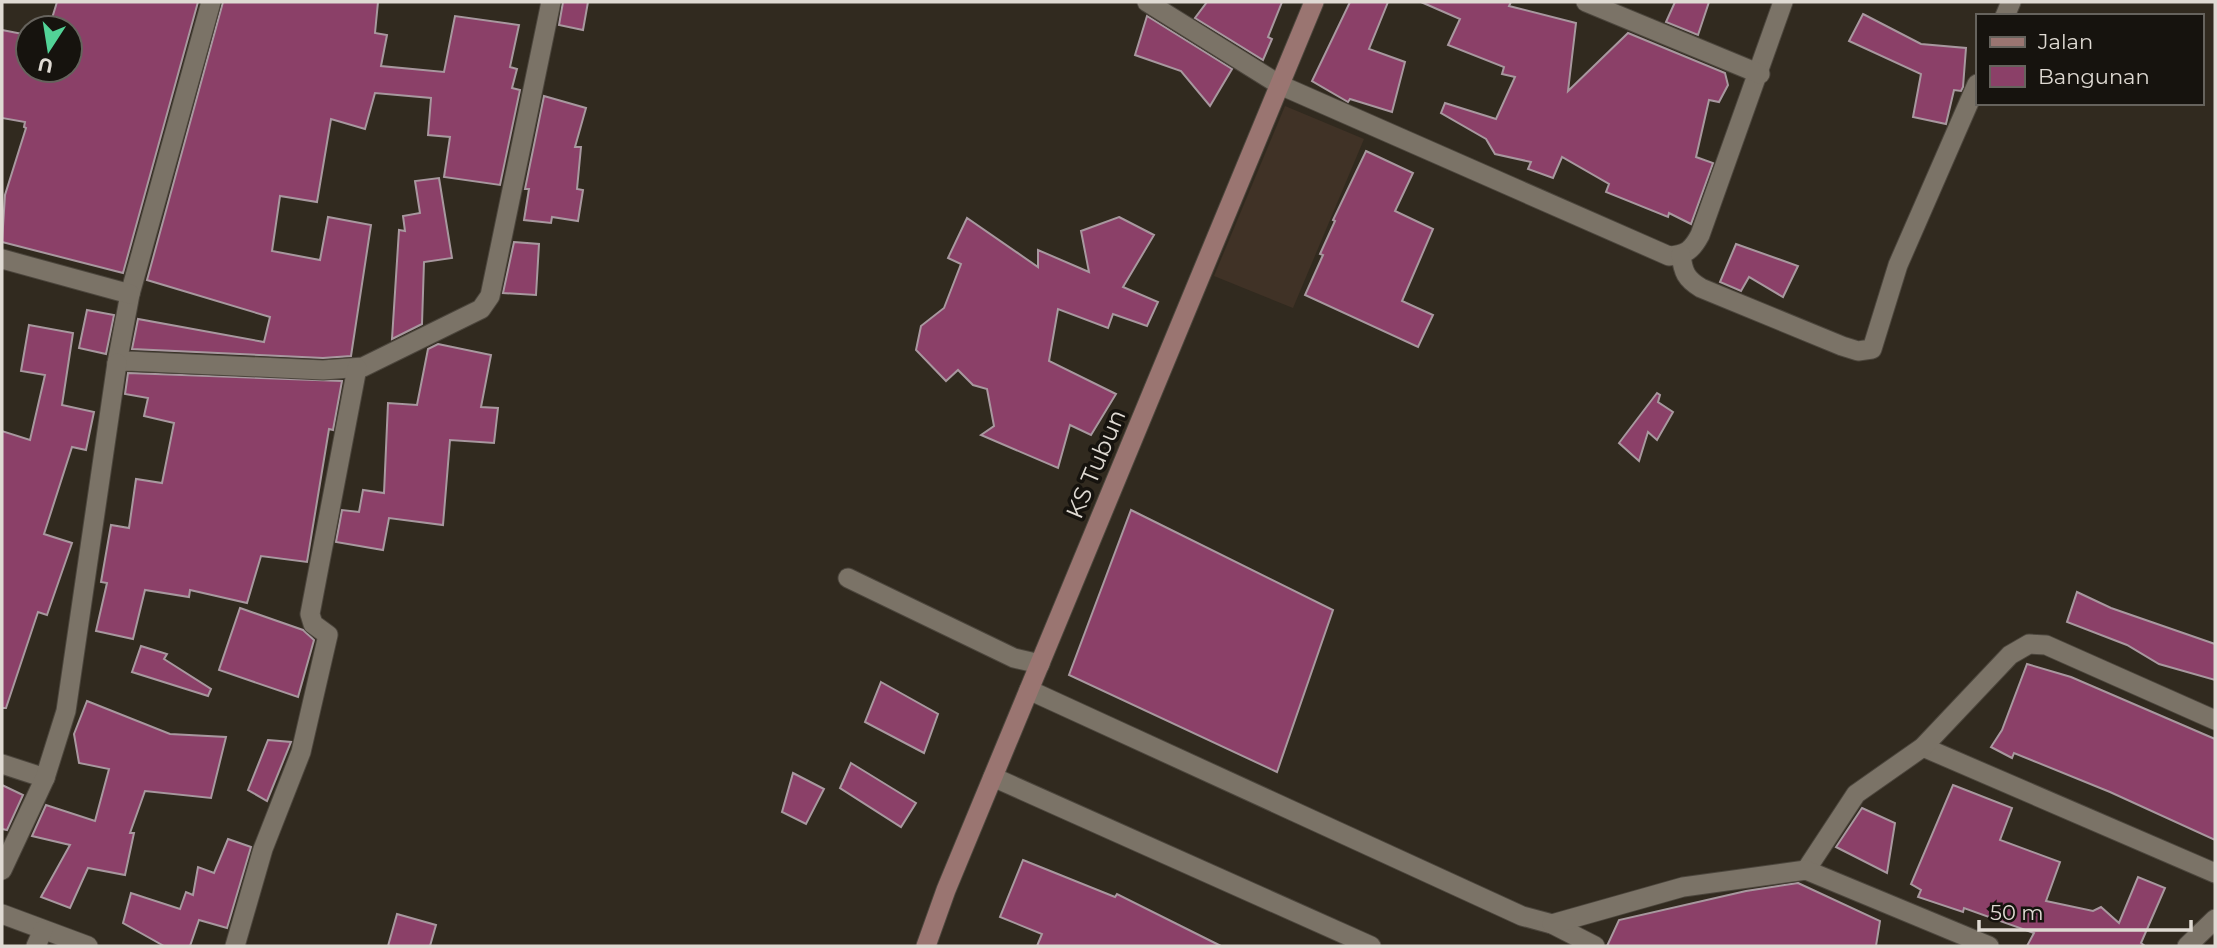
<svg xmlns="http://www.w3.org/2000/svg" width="2217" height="948" viewBox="0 0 2217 948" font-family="Montserrat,sans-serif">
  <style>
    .commercial { fill: #403226 }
    .building { fill: #8b4068; stroke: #a8989f; stroke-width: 2 }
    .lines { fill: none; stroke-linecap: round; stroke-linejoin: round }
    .minor-casing { stroke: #4c463d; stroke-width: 21 }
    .secondary-casing { stroke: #4c463d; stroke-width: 21 }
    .minor { stroke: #7b7367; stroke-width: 19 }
    .secondary { stroke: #9a7571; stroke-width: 19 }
    .labels { text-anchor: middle; stroke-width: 7; stroke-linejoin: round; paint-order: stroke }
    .street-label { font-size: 24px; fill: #dfdad3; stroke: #16130e }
  </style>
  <rect width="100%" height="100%" fill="#312a1f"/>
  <path class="commercial" d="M 1285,106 L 1364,139 L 1293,308 L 1214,276 Z"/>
  <g class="building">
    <path d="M 57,2 L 198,2 L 123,273 L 2,242 L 5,195 L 26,128 L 24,127 L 25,122 L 2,118 L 2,30 L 28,35 L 28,70 L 70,70 L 70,28 L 49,28 Z"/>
    <path d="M 223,2 L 378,2 L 375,33 L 387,35 L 381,66 L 444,72 L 455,16 L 519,25 L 510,67 L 517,69 L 512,88 L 520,90 L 500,185 L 444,177 L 450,137 L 428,135 L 431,98 L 375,93 L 365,129 L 331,119 L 317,202 L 280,196 L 272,251 L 320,260 L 328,217 L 371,225 L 351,356 L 323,358 L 132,349 L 138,319 L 264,342 L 270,317 L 147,280 Z"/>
    <path d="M 563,2 L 588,2 L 583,30 L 559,25 Z"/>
    <path d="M 1207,2 L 1282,2 L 1268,37 L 1272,39 L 1263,60 L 1195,18 Z"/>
    <path d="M 1350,2 L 1388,2 L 1369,49 L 1405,62 L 1392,112 L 1350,99 L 1348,102 L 1312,81 Z"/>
    <path d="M 1421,2 L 1511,2 L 1509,6 L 1576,23 L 1568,91 L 1628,33 L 1725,73 L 1728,85 L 1719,102 L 1709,100 L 1696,157 L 1713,163 L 1691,224 L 1669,213 L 1668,217 L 1606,192 L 1609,184 L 1562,157 L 1553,178 L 1528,169 L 1531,162 L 1495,154 L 1486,139 L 1441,113 L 1445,103 L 1496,119 L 1515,77 L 1502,74 L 1504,67 L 1448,45 L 1460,19 Z"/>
    <path d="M 1675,2 L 1709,2 L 1698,35 L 1666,22 Z"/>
    <path d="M 1863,14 L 1921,44 L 1966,48 L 1963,87 L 1961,91 L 1954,90 L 1946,124 L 1913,117 L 1921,74 L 1849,41 Z"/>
    <path d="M 1147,16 L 1232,69 L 1210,106 L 1181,71 L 1135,55 Z"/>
    <path d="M 544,96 L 586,108 L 575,147 L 581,147 L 577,189 L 583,190 L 578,221 L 552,217 L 551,223 L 524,220 L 529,189 L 525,189 Z"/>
    <path d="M 1366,151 L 1413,173 L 1395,211 L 1433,229 L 1402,301 L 1433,315 L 1418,347 L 1305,295 L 1323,255 L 1320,254 L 1335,221 L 1333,220 Z"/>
    <path d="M 439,178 L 452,258 L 424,262 L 422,324 L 392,339 L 399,230 L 405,231 L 403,216 L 420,213 L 415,181 Z"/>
    <path d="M 1119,217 L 1154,235 L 1123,287 L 1158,302 L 1147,326 L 1113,314 L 1108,328 L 1058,309 L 1049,361 L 1116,394 L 1091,435 L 1070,425 L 1058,468 L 981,435 L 994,426 L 987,389 L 973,385 L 958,370 L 946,381 L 916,350 L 921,326 L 944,308 L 961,264 L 948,258 L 967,218 L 1038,267 L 1038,250 L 1089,272 L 1081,231 Z"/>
    <path d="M 514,242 L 539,244 L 536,295 L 503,293 Z"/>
    <path d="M 1736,244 L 1798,266 L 1783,297 L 1749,277 L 1741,291 L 1720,282 Z"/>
    <path d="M 87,310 L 114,315 L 106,354 L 79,348 Z"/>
    <path d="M 29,325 L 73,333 L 62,405 L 94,412 L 86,450 L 72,447 L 44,534 L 72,543 L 47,615 L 38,612 L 6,708 L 2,708 L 2,431 L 30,440 L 45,375 L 21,371 Z"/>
    <path d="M 438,344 L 491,355 L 481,407 L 498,408 L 494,443 L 450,440 L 443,525 L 389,518 L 383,550 L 336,542 L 342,510 L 359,512 L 363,490 L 384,493 L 388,403 L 417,405 L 428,349 Z"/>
    <path d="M 128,373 L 342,381 L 333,430 L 329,429 L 307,562 L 261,556 L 247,603 L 190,590 L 189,597 L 145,590 L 133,639 L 96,631 L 107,583 L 101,582 L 111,525 L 129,528 L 136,479 L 162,483 L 174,423 L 144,416 L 148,398 L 125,394 Z"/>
    <path d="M 1657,393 L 1660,395 L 1658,402 L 1673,412 L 1657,440 L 1648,432 L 1639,461 L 1619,443 Z"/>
    <path d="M 1131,510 L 1333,610 L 1277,772 L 1069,675 Z"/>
    <path d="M 2077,592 L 2111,608 L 2215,644 L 2215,680 L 2159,664 L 2127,645 L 2067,622 Z"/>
    <path d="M 240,608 L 303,630 L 314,640 L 298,697 L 219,670 Z"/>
    <path d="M 141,646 L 167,654 L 164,659 L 211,689 L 208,696 L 132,672 Z"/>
    <path d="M 2027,664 L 2071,677 L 2215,739 L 2215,840 L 2110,792 L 2014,753 L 2012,758 L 1991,747 L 2002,730 Z"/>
    <path d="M 881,682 L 938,714 L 924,753 L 865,722 Z"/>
    <path d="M 87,701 L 170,734 L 226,737 L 211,798 L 145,791 L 130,833 L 134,833 L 125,875 L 88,868 L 70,908 L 41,897 L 70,845 L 32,836 L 46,805 L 95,821 L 109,769 L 79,763 L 74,734 Z"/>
    <path d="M 268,740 L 291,742 L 267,801 L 248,790 Z"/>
    <path d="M 851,763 L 916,803 L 901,827 L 840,788 Z"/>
    <path d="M 793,773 L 824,789 L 806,824 L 782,812 Z"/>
    <path d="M 2,785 L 23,795 L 7,830 L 2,829 Z"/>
    <path d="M 1953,785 L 2012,808 L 2000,840 L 2060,862 L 2046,901 L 2093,911 L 2101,907 L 2119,923 L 2138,877 L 2165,888 L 2141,943 L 2145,946 L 2027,946 L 2034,933 L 1964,908 L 1963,912 L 1918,897 L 1921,890 L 1911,884 Z"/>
    <path d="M 1862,808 L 1895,823 L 1887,873 L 1836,847 Z"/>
    <path d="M 228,839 L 251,847 L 227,928 L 199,920 L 190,946 L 164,946 L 123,923 L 131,893 L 180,909 L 186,892 L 193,895 L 198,867 L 214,873 Z"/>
    <path d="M 1023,860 L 1115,897 L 1117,894 L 1221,946 L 1037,946 L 1042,934 L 1000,917 Z"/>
    <path d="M 1798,883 L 1880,921 L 1876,946 L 1607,946 L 1619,920 L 1746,891 Z"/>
    <path d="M 397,914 L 436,925 L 430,946 L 388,946 Z"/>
  </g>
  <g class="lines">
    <g class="minor-casing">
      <g id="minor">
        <path d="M 211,2 L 130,294 L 117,363 L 127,361 L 323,370 L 363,367 L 481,309 L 490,296 L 551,2"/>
        <path d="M 1147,2 L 1280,85 L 1669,256 C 1686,255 1692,250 1700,235 L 1783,2"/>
        <path d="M 1586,2 L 1760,74"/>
        <path d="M 2005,16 L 2011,2"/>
        <path d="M 1681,255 C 1683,272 1686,279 1701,288 L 1842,346 L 1858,351 L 1872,349 L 1898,265 L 1977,84"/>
        <path d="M 2,259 L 130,294"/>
        <path d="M 848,578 L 1014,658 L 1040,664"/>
        <path d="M 1029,690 L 1522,916 L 1552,924 L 1595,946"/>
        <path d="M 1923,747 L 2215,873"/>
        <path d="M 2,764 L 45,778"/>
        <path d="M 993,777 L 1371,946"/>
        <path d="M 2,870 L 45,778 L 66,711 L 117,363"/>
        <path d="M 1806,870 L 1856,794 L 1923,747 L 2010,655 L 2029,644 L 2046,645 L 2215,720"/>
        <path d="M 2,914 L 88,946"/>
        <path d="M 1552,924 L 1683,887 L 1806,870 L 1989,946"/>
        <path d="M 36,946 L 43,930"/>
        <path d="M 235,946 L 263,849 L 301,752 L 328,635 L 313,624 L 310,614 L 357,368"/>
        <path d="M 2187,946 L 2215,919"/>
      </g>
    </g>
    <g class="secondary-casing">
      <path id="secondary" d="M 926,946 L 946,890 L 1314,2"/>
    </g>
    <use href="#minor" class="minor"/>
    <use href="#secondary" class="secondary"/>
  </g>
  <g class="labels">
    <g class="street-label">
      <text transform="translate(1096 464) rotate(-67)" y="8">KS Tubun</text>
    </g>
  </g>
  <rect width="2217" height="948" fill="none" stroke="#dfdad3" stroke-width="7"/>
  <rect x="1976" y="14" width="228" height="91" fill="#16130e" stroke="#66635d" stroke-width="2"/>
  <rect x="1990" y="37" width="35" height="10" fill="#9a7571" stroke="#66635d" stroke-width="2"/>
  <text x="2038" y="49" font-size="21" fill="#dfdad3">Jalan</text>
  <rect x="1990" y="66" width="35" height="21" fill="#8b4068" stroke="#66635d" stroke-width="2"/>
  <text x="2038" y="84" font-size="21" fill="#dfdad3">Bangunan</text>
  <g transform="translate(49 49) rotate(192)"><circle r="33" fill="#16130e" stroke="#66635d" stroke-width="2"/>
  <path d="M0-5L12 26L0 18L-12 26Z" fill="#52d397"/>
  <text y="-10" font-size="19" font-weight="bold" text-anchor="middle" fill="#dfdad3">U</text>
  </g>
  <path d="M1979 920v10h212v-10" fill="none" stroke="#dfdad3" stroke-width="3.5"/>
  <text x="1990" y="920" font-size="21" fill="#dfdad3" stroke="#16130e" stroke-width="5" paint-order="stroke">50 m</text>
</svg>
